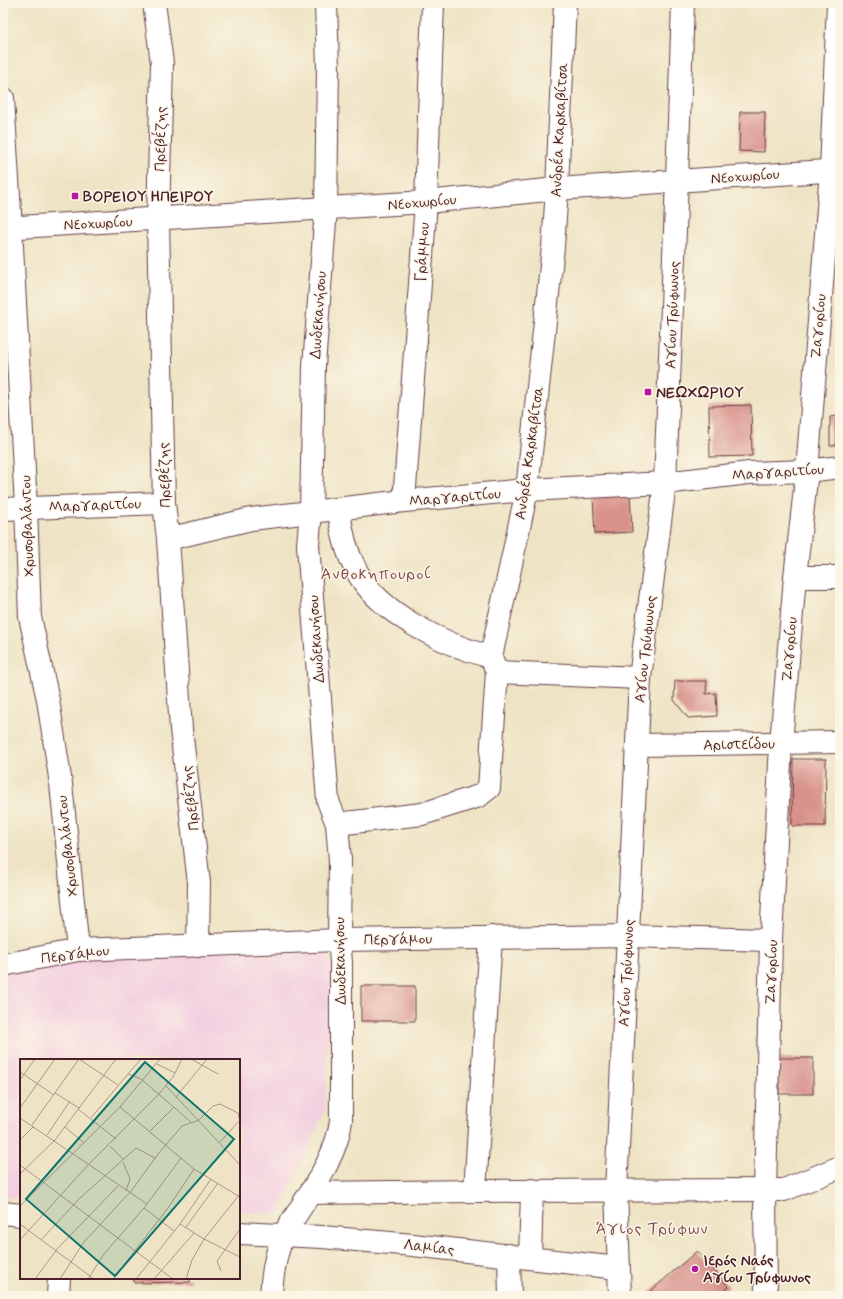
<svg xmlns="http://www.w3.org/2000/svg" width="843" height="1299" viewBox="0 0 843 1299" font-family="Mynerve,sans-serif">
  <style>
    .built { fill: #f3cfe0 }
    .building { fill: #d8928b }
    .lines { fill: none; stroke-linecap: round; stroke-linejoin: round }
    .minor-casing { stroke: #633d42; stroke-width: 24 }
    .minor { stroke: #fff; stroke-width: 22 }
    .poi-dot { fill: #b5179e; stroke: #fcf5e5; stroke-width: 1.5 }
    .labels { text-anchor: middle; stroke-width: 3; stroke-linejoin: round; paint-order: stroke }
    .street-label { font-size: 15px; fill: #4a1f2b; stroke: #fcf5e5 }
    .poi-label { font-size: 15px; font-weight: bold; fill: #4a1f2b; stroke: #fcf5e5; text-anchor: start }
    .neighbourhood-label { font-size: 16px; letter-spacing: 1px; fill: #7c474d; stroke: #fcf5e5 }
    .inset-road { fill: none; stroke: #ac9587; stroke-width: 1 }
    .view { fill: #0f766e; fill-opacity: 0.15; stroke: #0f766e; stroke-width: 2 }
    .inset-edge { fill: none; stroke: #4a1f2b; stroke-width: 2 }
  </style>
  <rect width="100%" height="100%" fill="#fcf5e5"/>
  <filter id="ink" filterUnits="userSpaceOnUse"><feTurbulence type="fractalNoise" baseFrequency=".025" numOctaves="2"/><feDisplacementMap in="SourceGraphic" scale="8" xChannelSelector="R" yChannelSelector="G"/><feConvolveMatrix kernelMatrix="1 2 1 2 8 2 1 2 1" color-interpolation-filters="sRGB"/></filter>
  <filter id="wash" filterUnits="userSpaceOnUse"><feTurbulence type="fractalNoise" baseFrequency=".012" numOctaves="4" result="noise"/><feDisplacementMap in="SourceGraphic" scale="16" xChannelSelector="R" yChannelSelector="G"/><feGaussianBlur stdDeviation="0.9" result="paint"/><feColorMatrix in="noise" values="0 0 0 0 0 0 0 0 0 0 0 0 0 0 0 0 0 1.4 0 .05"/><feComposite in="paint" operator="in"/></filter>
  <g filter="url(#wash)">
    <rect width="100%" height="100%" fill="#eee4c5"/>
    <path class="built" d="M 320,947 L 331,961 L 325,1111 L 278,1214 L 239,1211 L 239,1060 L 21,1060 L 21,1198 L 3,1197 L 3,971 L 78,957 Z"/>
    <g id="blocks">
      <g class="building">
        <path d="M 740,112 L 765,112 L 764,152 L 739,151 Z"/>
        <path d="M 751,405 L 752,456 L 710,457 L 709,406 Z"/>
        <path d="M 840,416 L 840,445 L 830,446 L 830,417 Z"/>
        <path d="M 630,494 L 632,532 L 595,534 L 593,496 Z"/>
        <path d="M 675,681 L 707,681 L 706,694 L 716,693 L 717,716 L 688,718 L 674,700 Z"/>
        <path d="M 793,759 L 826,759 L 825,826 L 792,826 Z"/>
        <rect x="361" y="986" width="54" height="35"/>
        <rect x="779" y="1058" width="34" height="36"/>
        <path d="M 697,1251 L 729,1287 L 719,1296 L 645,1296 Z"/>
        <path d="M 134,1278 L 190,1278 L 190,1282 L 134,1283 Z"/>
      </g>
    </g>
  </g>
  <g filter="url(#ink)">
    <use href="#blocks" fill-opacity="0" stroke="#633d42" stroke-width="1"/>
    <g class="lines">
      <g class="minor-casing">
        <g id="minor">
          <path d="M 154,3 L 162,63 L 158,219 L 164,503 L 168,539 L 181,729 L 199,883 L 198,946"/>
          <path d="M 3,98 L 11,228 L 26,507 L 30,617 L 48,700 L 61,784 L 78,950"/>
          <path d="M 3,228 L 426,202 L 557,189 L 840,170"/>
          <path d="M 404,501 L 426,202 L 433,3"/>
          <path d="M 3,509 L 164,503"/>
          <path d="M 339,509 C 341,530 346,551 356,570 C 379,614 445,645 491,657"/>
          <path d="M 168,539 L 251,519 L 404,501 L 527,490 L 665,483 L 749,473 L 807,471 L 840,467"/>
          <path d="M 795,577 L 840,577"/>
          <path d="M 497,672 L 640,678"/>
          <path d="M 637,745 L 840,742"/>
          <path d="M 337,824 L 422,814 L 479,796 L 489,788 L 497,672 L 491,657 L 527,490 L 553,247 L 557,189 L 565,3"/>
          <path d="M 3,965 L 78,950 L 339,940 L 628,936 L 771,940"/>
          <path d="M 475,1191 L 491,937"/>
          <path d="M 310,1193 L 475,1191 L 784,1190 L 840,1167"/>
          <path d="M 3,1213 L 21,1215"/>
          <path d="M 239,1233 L 322,1237 L 413,1245 L 618,1268"/>
          <path d="M 509,1255 L 510,1296"/>
          <path d="M 530,1258 L 532,1190"/>
          <path d="M 58,1296 L 59,1278"/>
          <path d="M 271,1296 C 272,1275 275,1255 283,1236 C 287,1228 293,1220 298,1212 C 315,1185 337,1154 341,1121 L 341,962 L 339,940 L 340,860 L 337,824 L 328,801 L 308,545 L 311,512 L 314,366 L 326,209 L 328,68 L 326,3"/>
          <path d="M 620,1296 L 616,1191 L 640,678 L 665,483 L 677,180 L 683,3"/>
          <path d="M 766,1296 L 765,1191 L 771,940 L 781,743 L 795,577 L 807,471 L 831,171 L 838,3"/>
        </g>
      </g>
      <use href="#minor" class="minor"/>
    </g>
  </g>
  <g class="poi-dot">
    <rect x="71" y="192" width="8" height="8" rx="2"/>
    <rect x="644" y="388" width="8" height="8" rx="2"/>
    <circle cx="695" cy="1269" r="4"/>
  </g>
  <g class="labels">
    <g class="street-label">
      <text transform="translate(559 130) rotate(-87)" y="5">Ανδρέα Καρκαβίτσα</text>
      <text transform="translate(160 139) rotate(-89)" y="5">Πρεβέζης</text>
      <text transform="translate(745 176) rotate(-4)" y="5">Νεοχωρίου</text>
      <text transform="translate(422 202) rotate(-5)" y="5">Νεοχωρίου</text>
      <text transform="translate(98 223) rotate(-3)" y="5">Νεοχωρίου</text>
      <text transform="translate(422 252) rotate(-86)" y="5">Γράμμου</text>
      <text transform="translate(318 315) rotate(-86)" y="5">Δωδεκανήσου</text>
      <text transform="translate(672 315) rotate(-88)" y="5">Αγίου Τρύφωνος</text>
      <text transform="translate(818 326) rotate(-85)" y="5">Ζαγορίου</text>
      <text transform="translate(529 453) rotate(-82)" y="5">Ανδρέα Καρκαβίτσα</text>
      <text transform="translate(778 472) rotate(-4)" y="5">Μαργαριτίου</text>
      <text transform="translate(164 475) rotate(-92)" y="5">Πρεβέζης</text>
      <text transform="translate(455 497) rotate(-5)" y="5">Μαργαριτίου</text>
      <text transform="translate(95 505) rotate(-2)" y="5">Μαργαριτίου</text>
      <text transform="translate(27 526) rotate(-92)" y="5">Χρυσοβαλάντου</text>
      <text transform="translate(316 639) rotate(-94)" y="5">Δωδεκανήσου</text>
      <text transform="translate(645 649) rotate(-84)" y="5">Αγίου Τρύφωνος</text>
      <text transform="translate(789 649) rotate(-85)" y="5">Ζαγορίου</text>
      <text transform="translate(739 744) rotate(-1)" y="5">Αριστείδου</text>
      <text transform="translate(190 798) rotate(-97)" y="5">Πρεβέζης</text>
      <text transform="translate(67 846) rotate(-96)" y="5">Χρυσοβαλάντου</text>
      <text transform="translate(398 939) rotate(-1)" y="5">Περγάμου</text>
      <text transform="translate(75 954) rotate(-7)" y="5">Περγάμου</text>
      <text transform="translate(340 961) rotate(-91)" y="5">Δωδεκανήσου</text>
      <text transform="translate(771 972) rotate(-88)" y="5">Ζαγορίου</text>
      <text transform="translate(626 973) rotate(-87)" y="5">Αγίου Τρύφωνος</text>
      <text transform="translate(429 1247) rotate(6)" y="5">Λαμίας</text>
    </g>
    <g class="poi-label">
      <text x="83" y="201">ΒΟΡΕΙΟΥ ΗΠΕΙΡΟΥ</text>
      <text x="656" y="397">ΝΕΩΧΩΡΙΟΥ</text>
      <text x="703" y="1265">Ιερός Ναός<tspan x="703" dy="17">Αγίου Τρύφωνος</tspan></text>
    </g>
    <g class="neighbourhood-label">
      <text x="376" y="579">Ανθοκηπουροί</text>
      <text x="652" y="1234">Άγιος Τρύφων</text>
    </g>
  </g>
  <g transform="translate(20 1059)">
    <rect width="220" height="220" fill="#eee4c5"/>
    <path class="inset-road" d="M 59,0 L 98,26M 171,0 L 198,15M 137,5 L 155,14M 0,13 L 34,36M 108,15 L 121,0M 0,21 L 15,0M 146,27 L 220,106M 35,34 L 59,49M 156,38 L 187,0M 100,48 L 174,110 L 220,138M 0,49 L 35,0M 58,50 L 96,80M 0,59 L 127,145M 71,59 L 108,15 L 121,20 L 171,63M 12,66 L 59,0M 45,68 L 64,84M 129,73 L 154,48M 27,76 L 50,42M 0,81 L 14,67M 200,83 L 220,61M 90,87 L 104,101M 103,103 L 110,120 L 106,132M 0,106 L 153,220M 0,115 L 35,81 L 96,0M 0,147 L 100,48 L 140,0M 124,149 L 154,172M 0,165 L 74,220M 160,165 L 184,180 L 220,198M 166,168 L 198,124M 0,181 L 69,105 L 139,35 L 153,18 L 162,0M 21,181 L 59,140 L 116,89 L 135,99M 201,212 L 197,202 L 220,170M 15,220 L 38,189 L 98,127M 40,220 L 64,183 L 112,131 L 138,95 L 162,67 L 179,61 L 193,47 L 200,45 L 218,54 L 220,63M 68,220 L 84,195 L 124,149 L 161,99M 93,220 L 148,149 L 174,110M 116,220 L 160,165 L 191,120M 134,220 L 174,174M 166,220 L 172,201 L 184,180 L 220,135"/>
    <path class="view" d="M 125,3 L 214,80 L 95,217 L 6,140 Z"/>
    <rect width="220" height="220" class="inset-edge"/>
  </g>
  <rect width="843" height="1299" fill="none" stroke="#fcf5e5" stroke-width="16"/>
</svg>
